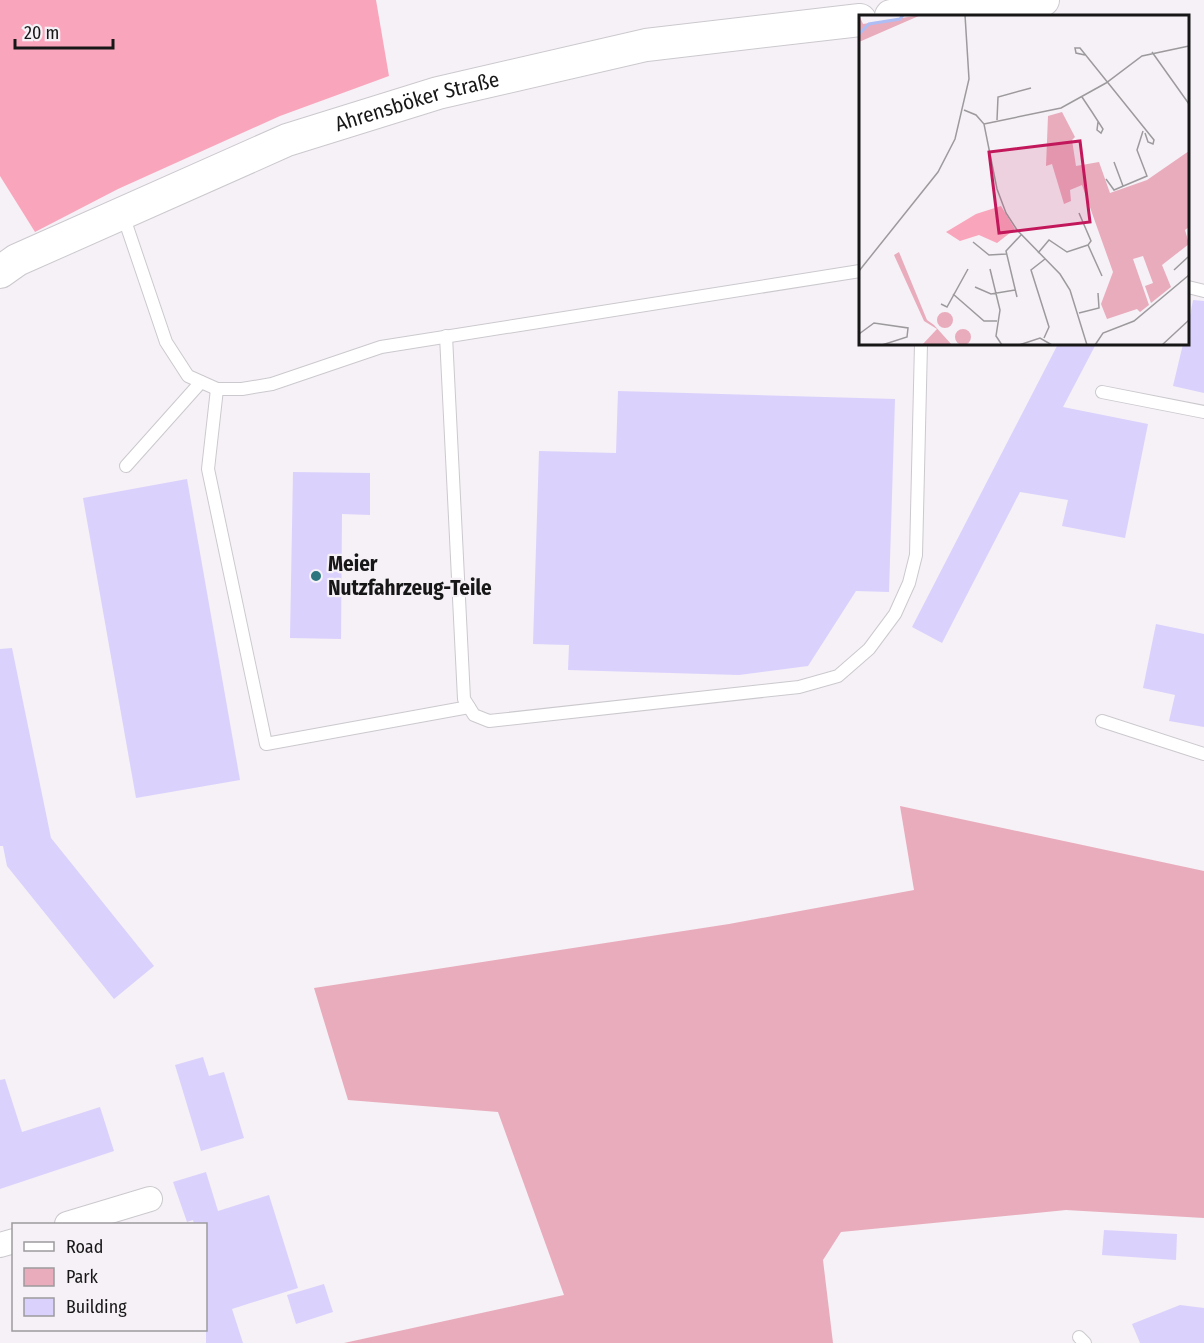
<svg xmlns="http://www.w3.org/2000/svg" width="1204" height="1343" viewBox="0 0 1204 1343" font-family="'Fira Sans Condensed',sans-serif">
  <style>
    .green { fill: #e9acbc }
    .forest { fill: #f9a6bd }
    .building { fill: #dbd1fd }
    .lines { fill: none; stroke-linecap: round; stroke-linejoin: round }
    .service-casing { stroke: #ccc9ce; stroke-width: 14 }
    .minor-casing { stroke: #ccc9ce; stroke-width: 26 }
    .tertiary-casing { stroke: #ccc9ce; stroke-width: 34 }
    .service { stroke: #fff; stroke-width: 12 }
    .minor { stroke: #fff; stroke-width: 24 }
    .tertiary { stroke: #fff; stroke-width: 32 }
    .poi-dot { fill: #2d757f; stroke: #f5f1f6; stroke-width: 2 }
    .labels { text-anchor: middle; stroke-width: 4.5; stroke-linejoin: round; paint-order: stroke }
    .street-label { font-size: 21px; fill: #181718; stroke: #f5f1f6 }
    .poi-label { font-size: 21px; font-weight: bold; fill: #181718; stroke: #f5f1f6; text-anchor: start }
    .inset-river { fill: none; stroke: #afbdf5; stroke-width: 3 }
    .inset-road { fill: none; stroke: #9d9a9d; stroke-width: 1.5 }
    .view { fill: #c2185b; fill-opacity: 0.15; stroke: #c2185b; stroke-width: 3 }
    .inset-edge { fill: none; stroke: #181718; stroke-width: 3 }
  </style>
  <rect width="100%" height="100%" fill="#f5f1f6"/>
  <path class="green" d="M 900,806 L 1204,871 L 1204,1218 L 1066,1210 L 841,1232 L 823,1260 L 833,1343 L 344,1343 L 564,1295 L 498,1112 L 348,1100 L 314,988 L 729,924 L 914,890 Z"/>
  <path class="forest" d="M 0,0 L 376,0 L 389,76 L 280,116 L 118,189 L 35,232 L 0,176 Z"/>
  <g class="building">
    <path d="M 1193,300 L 1204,301 L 1204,393 L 1173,386 L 1183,344 L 1188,344 L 1188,326 Z"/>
    <path d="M 1058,344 L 1096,344 L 1063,407 L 1148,424 L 1125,538 L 1062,526 L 1068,500 L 1020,492 L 942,643 L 912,627 Z"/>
    <path d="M 618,391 L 895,399 L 889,592 L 856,591 L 808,666 L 739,675 L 568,670 L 569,645 L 533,644 L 539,451 L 616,453 Z"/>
    <path d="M 293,472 L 370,473 L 370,515 L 342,514 L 341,639 L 290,638 Z"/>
    <path d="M 187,479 L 240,780 L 136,798 L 83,498 Z"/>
    <path d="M 1156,624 L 1204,634 L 1204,727 L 1169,721 L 1175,695 L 1143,688 Z"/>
    <path d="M 12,648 L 51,838 L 154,966 L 114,999 L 7,866 L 3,846 L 0,846 L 0,649 Z"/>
    <path d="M 203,1057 L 209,1076 L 224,1072 L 244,1138 L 201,1151 L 175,1065 Z"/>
    <path d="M 5,1079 L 22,1132 L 100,1107 L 114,1151 L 0,1189 L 0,1080 Z"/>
    <path d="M 206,1172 L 218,1211 L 269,1195 L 298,1288 L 232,1309 L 243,1343 L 206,1343 L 206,1224 L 194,1224 L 193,1220 L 187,1222 L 173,1182 Z"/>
    <path d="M 1104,1230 L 1177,1234 L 1176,1260 L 1102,1255 Z"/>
    <path d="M 324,1284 L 333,1312 L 296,1324 L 287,1295 Z"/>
    <path d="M 1180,1305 L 1204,1308 L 1204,1343 L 1140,1343 L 1132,1324 Z"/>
  </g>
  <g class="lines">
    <g class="service-casing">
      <g id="service">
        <path d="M 123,215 L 166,342 L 188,376 L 217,389 L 242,389 L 272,384 L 381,347 L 860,271"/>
        <path d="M 1188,287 L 1204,291"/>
        <path d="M 446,336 L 464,699 L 474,715 L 489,721 L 799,687 L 838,676 L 869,649 L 895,614 L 909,583 L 916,555 L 921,344"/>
        <path d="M 217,389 L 208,469 L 266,744 L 469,707"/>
        <path d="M 1102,392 L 1204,412"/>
        <path d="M 126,466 L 201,382"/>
        <path d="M 1102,721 L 1204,754"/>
        <path d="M 1079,1337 L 1085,1343"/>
      </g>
    </g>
    <g class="minor-casing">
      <g id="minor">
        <path d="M 67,1224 L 150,1199"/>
        <path d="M 0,1245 L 14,1241"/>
      </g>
    </g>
    <g class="tertiary-casing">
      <g id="tertiary">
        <path d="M 891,16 L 1043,0"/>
        <path id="s1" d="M 0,272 L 17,260 L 287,140 L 438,93 L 646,45 L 860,20"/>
      </g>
    </g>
    <use href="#service" class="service"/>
    <use href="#minor" class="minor"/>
    <use href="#tertiary" class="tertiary"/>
  </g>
  <circle class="poi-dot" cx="316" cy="576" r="6"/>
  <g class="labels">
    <g class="street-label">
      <text dy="7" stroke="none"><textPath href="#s1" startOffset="452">Ahrensböker Straße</textPath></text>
    </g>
    <g class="poi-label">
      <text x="328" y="571">Meier<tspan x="328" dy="24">Nutzfahrzeug-Teile</tspan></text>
    </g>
  </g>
  <g transform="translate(859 15)">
    <rect width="330" height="330" fill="#f5f1f6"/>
    <path d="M 0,0 L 4,9 L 62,0 L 0,27 ZM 203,97 L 216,122 L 213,125 L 217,151 L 240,147 L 251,178 L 288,165 L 330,136 L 330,212 L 326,215 L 330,229 L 303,250 L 312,272 L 292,288 L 286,271 L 294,268 L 284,241 L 274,244 L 290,290 L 281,297 L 278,294 L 248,304 L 242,289 L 254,257 L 223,170 L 211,175 L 212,186 L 205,189 L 193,149 L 187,151 L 189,101 ZM 40,237 L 68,305 L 75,310 L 93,330 L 63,330 L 78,314 L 65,306 L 35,240 ZM78 305a8 8 0 1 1 16 0a8 8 0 1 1-16 0ZM96 322a8 8 0 1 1 16 0a8 8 0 1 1-16 0Z" fill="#e9acbc"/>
    <path d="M 142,191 L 156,214 L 138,228 L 120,220 L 101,226 L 87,217 L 117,199 Z" fill="#f9a6bd"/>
    <path class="inset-river" d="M 0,19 L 10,9 L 41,4 L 44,0"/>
    <path class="inset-road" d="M 293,37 L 330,89M 226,40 L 217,38 L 216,33 L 221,33 L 295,125 L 294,129 L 289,127 L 286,118M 223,82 L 233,97 L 244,114 L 242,118 L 238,115 L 239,107M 105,95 L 117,100 L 125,109 L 138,174 L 147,198 L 158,215 L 201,259 L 211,275 L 228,330M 138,105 L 139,82 L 172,73M 125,109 L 202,93 L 247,68 L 283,41 L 330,31M 255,147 L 264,171M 247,164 L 255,175 L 288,161 L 278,135 L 284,116M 220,198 L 232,226 L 229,230M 114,227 L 130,240 L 147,239M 179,238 L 190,225 L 208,237 L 229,230 L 243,261M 131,254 L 141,295 L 137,321 L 143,330M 315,255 L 329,242M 0,256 L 79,157 L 96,124 L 110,64 L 106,0M 116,272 L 132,279 L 156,275M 94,279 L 125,306 L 138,306M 158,282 L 147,236 L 162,220M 82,289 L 88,292 L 109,254M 220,298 L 240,293 L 239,278M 0,319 L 15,308 L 49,313 L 48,322 L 23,330M 185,323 L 190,312 L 172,255 L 186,244M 160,330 L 181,323 L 193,330M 236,330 L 244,318 L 275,306 L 330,260M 303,330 L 330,305"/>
    <path class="view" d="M 221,126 L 231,207 L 140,218 L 130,137 Z"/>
    <rect width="330" height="330" class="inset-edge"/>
  </g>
  <rect x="12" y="1223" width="195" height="108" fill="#f5f1f6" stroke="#9d9a9d" stroke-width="1.5"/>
  <rect x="24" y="1242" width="30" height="9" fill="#ffffff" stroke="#9d9a9d" stroke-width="1.5"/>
  <text x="66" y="1253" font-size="18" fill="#181718">Road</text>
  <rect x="24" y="1268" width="30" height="18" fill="#e9acbc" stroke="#9d9a9d" stroke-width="1.5"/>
  <text x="66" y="1283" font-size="18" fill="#181718">Park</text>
  <rect x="24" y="1298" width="30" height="18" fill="#dbd1fd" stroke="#9d9a9d" stroke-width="1.5"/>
  <text x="66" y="1313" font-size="18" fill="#181718">Building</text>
  <path d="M15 39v9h98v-9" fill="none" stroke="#181718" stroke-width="3"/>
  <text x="24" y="39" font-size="18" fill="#181718" stroke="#f5f1f6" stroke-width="4.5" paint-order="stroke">20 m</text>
</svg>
